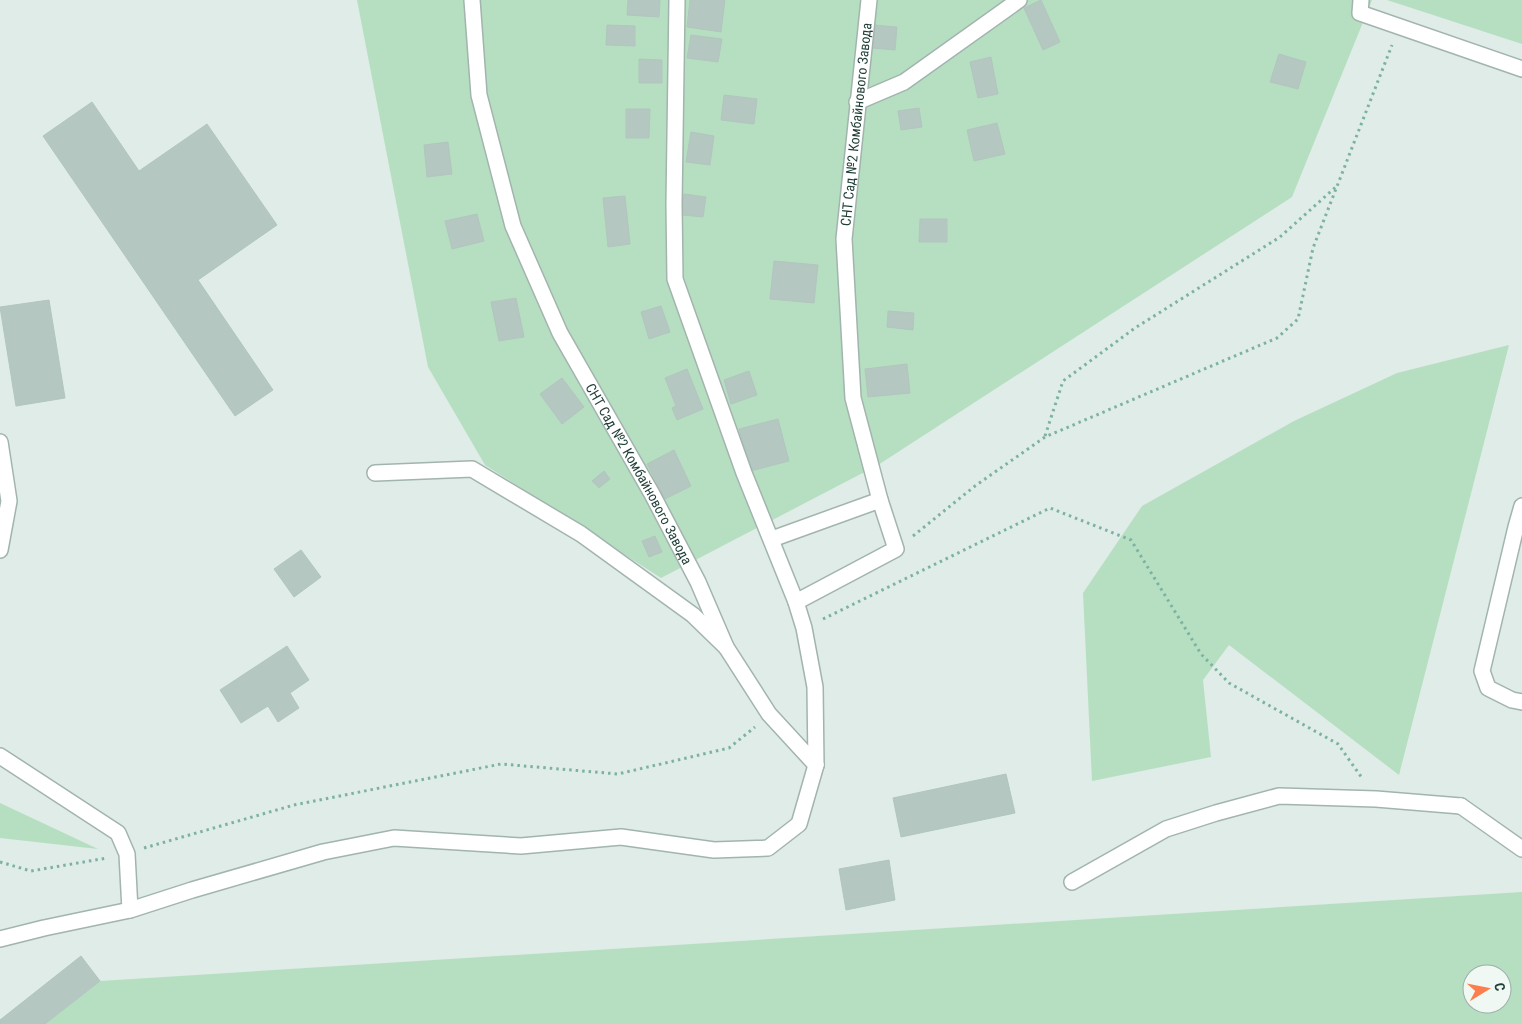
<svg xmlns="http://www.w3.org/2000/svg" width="1522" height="1024" viewBox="0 0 1522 1024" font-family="'Roboto Condensed',sans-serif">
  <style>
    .green { fill: #b6dfc2; fill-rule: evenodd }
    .building { fill: #b4c7c0; stroke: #b1c6be }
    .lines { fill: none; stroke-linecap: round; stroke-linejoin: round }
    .lane-casing { stroke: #a2b4ae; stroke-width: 18 }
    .street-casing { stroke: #a2b4ae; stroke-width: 18 }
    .path { stroke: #7db2a3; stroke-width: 3; stroke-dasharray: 2.5 4; stroke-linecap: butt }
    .lane { stroke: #fff; stroke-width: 15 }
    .street { stroke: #fff; stroke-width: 15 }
    .labels { text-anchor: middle; stroke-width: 5; stroke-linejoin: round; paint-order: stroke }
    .street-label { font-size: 14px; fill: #1f3e36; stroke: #f0f8f4 }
  </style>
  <rect width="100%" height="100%" fill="#dfece7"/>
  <g class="green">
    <path d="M 357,0 L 1372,0 L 1292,197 L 878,465 L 661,578 L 485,465 L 428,367 Z"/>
    <path d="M 1387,0 L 1522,0 L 1522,44 Z"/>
    <path d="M 1509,345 L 1399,775 L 1229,645 L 1203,680 L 1211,757 L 1092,781 L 1083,593 L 1142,506 L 1294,421 L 1397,373 Z"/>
    <path d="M 0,803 L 98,849 L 0,838 Z"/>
    <path d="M 1522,892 L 1522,1024 L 45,1024 L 100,981 ZM 1472,974 L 1502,974 L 1502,1004 L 1472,1004 Z"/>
  </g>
  <g class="building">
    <path d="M 628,0 L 660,0 L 659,17 L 627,15 Z"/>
    <path d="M 690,0 L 725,0 L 721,32 L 687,27 Z"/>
    <path d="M 1041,0 L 1060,42 L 1043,50 L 1024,8 Z"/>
    <path d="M 607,25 L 635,26 L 635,46 L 606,45 Z"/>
    <path d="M 874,25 L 897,27 L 895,50 L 872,48 Z"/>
    <path d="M 691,35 L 722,39 L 718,62 L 687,58 Z"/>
    <path d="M 1279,54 L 1306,62 L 1298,89 L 1270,82 Z"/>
    <path d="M 991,57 L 998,94 L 978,98 L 970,62 Z"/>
    <path d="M 639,59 L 662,60 L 662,83 L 639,83 Z"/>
    <path d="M 724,95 L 757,99 L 754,124 L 721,120 Z"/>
    <path d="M 92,102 L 139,171 L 207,124 L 277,225 L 198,280 L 273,390 L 235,416 L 43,136 Z"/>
    <path d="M 919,108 L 922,127 L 901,130 L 898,111 Z"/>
    <path d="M 626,109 L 650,109 L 649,138 L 626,138 Z"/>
    <path d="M 997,123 L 1005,154 L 974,161 L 967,130 Z"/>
    <path d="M 691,132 L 714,136 L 710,165 L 686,162 Z"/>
    <path d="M 448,142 L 452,174 L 427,177 L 424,145 Z"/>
    <path d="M 684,194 L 706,197 L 703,217 L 682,215 Z"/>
    <path d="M 625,196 L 630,244 L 608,247 L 603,198 Z"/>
    <path d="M 477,214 L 484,241 L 452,249 L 445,221 Z"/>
    <path d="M 920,219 L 947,219 L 947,242 L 919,242 Z"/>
    <path d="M 774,261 L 818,265 L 814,303 L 770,299 Z"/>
    <path d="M 516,298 L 524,337 L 499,341 L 491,302 Z"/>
    <path d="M 49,300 L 65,398 L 16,406 L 0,307 Z"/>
    <path d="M 661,306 L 670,332 L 649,339 L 641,312 Z"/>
    <path d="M 888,311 L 914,313 L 913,330 L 887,327 Z"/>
    <path d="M 907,364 L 910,393 L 868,397 L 865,369 Z"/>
    <path d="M 687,369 L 703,409 L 677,420 L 672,408 L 676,406 L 665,378 Z"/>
    <path d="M 749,371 L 757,395 L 731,404 L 724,380 Z"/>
    <path d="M 562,378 L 584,407 L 562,424 L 540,394 Z"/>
    <path d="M 778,419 L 789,461 L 751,471 L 739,429 Z"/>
    <path d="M 674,450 L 691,486 L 665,499 L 647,464 Z"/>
    <path d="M 604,471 L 610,479 L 599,488 L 592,481 Z"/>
    <path d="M 655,536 L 662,552 L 649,557 L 642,541 Z"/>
    <path d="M 301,550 L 321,577 L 294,597 L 274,569 Z"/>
    <path d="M 287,646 L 309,680 L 290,693 L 299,708 L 278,722 L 268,706 L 241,723 L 220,690 Z"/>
    <path d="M 1006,774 L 1015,813 L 901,837 L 893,798 Z"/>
    <path d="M 889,860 L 895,900 L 846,910 L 839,869 Z"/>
    <path d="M 81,956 L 100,981 L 45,1024 L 0,1024 L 0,1020 Z"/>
  </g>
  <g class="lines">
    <g class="lane-casing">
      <g id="lane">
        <path d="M 857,102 L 904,82 L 1019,0"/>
        <path d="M 0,442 L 9,501 L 0,550"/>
        <path d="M 375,473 L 472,469 L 581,534 L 693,615 L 726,647"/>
        <path d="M 772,539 L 880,500"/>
        <path d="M 0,756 L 118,833 L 127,854 L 130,910"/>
        <path d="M 1072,882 L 1166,829 L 1216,813 L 1279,796 L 1376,799 L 1461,806"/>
        <path d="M 0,939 L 44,928 L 130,910 L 192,890 L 323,852 L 394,838 L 521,846 L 621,837 L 714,850 L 768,848 L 799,824 L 816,765"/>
      </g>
    </g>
    <g class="street-casing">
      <g id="street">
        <path id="s1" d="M 472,0 L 479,95 L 513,226 L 560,333 L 652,494 L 698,582 L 726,647 L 769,714 L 816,765"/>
        <path d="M 677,0 L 674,204 L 675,279 L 744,473 L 796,602"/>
        <path d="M 1361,0 L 1360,13 L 1522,69"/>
        <path d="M 1522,506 L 1516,527 L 1482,671 L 1488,688 L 1512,700 L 1522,702"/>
        <path id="s2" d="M 816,765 L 815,687 L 804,628 L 796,602 L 896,549 L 880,500 L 853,398 L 844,239 L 869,0"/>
        <path d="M 1461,806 L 1522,849"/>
      </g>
    </g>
    <g class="path">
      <path d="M 1045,436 L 1063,381 L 1135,328 L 1280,237 L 1338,185"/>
      <path d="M 913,536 L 975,486 L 1045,437 L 1277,338 L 1298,319 L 1313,248 L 1392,45"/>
      <path d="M 823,619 L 1050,508 L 1131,540 L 1201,654 L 1229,683 L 1338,744 L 1362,778"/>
      <path d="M 144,848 L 294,805 L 501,764 L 618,774 L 729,748 L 755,727"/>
      <path d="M 0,862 L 31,871 L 107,858"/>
    </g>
    <use href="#lane" class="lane"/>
    <use href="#street" class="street"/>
  </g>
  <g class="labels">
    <g class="street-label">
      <text dy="5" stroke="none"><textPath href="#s2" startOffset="710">СНТ Сад №2 Комбайнового Завода</textPath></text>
      <text dy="5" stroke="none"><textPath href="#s1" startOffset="509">СНТ Сад №2 Комбайнового Завода</textPath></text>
    </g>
  </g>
  <g transform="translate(1487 989) rotate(80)"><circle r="24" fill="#f0f8f4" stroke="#9caea8"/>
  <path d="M0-4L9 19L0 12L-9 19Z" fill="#fe7d4c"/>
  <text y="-8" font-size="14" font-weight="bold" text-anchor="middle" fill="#1f3e36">С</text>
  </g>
</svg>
